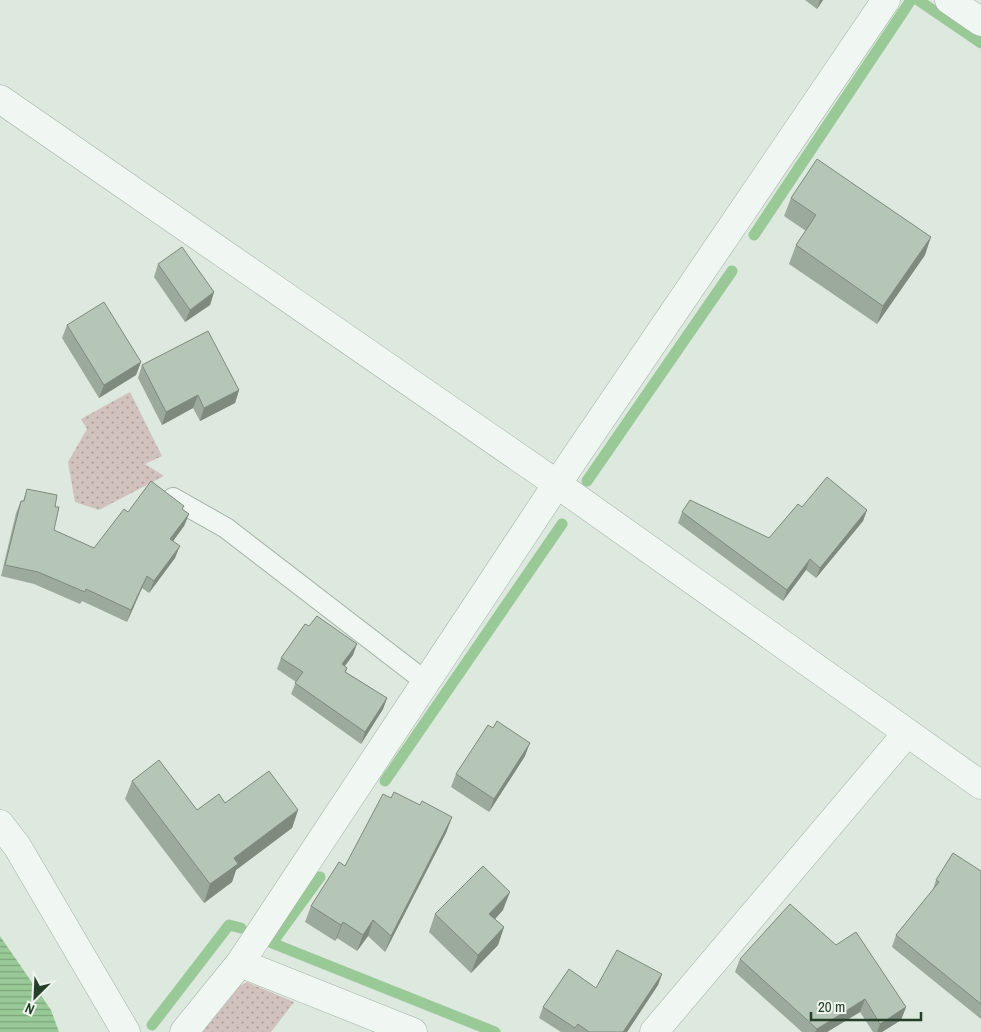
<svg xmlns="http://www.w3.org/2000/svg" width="981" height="1032" viewBox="0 0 981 1032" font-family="'Archivo Narrow',sans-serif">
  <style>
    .grass { fill: url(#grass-dots) }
    .water { fill: url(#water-rules) }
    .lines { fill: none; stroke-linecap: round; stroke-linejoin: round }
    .stream { stroke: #99c997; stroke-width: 11 }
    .service-casing { stroke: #a2b2a4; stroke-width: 22 }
    .minor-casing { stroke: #a2b2a4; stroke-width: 29 }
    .service { stroke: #f0f6f1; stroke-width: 20 }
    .minor { stroke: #f0f6f1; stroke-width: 28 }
    .wall { fill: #9ca99d }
    .shaded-wall { fill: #7f8a7f }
    .building { fill: #b5c5b6; stroke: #7f8a7f }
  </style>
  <defs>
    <pattern id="grass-dots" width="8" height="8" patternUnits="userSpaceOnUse" patternTransform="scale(1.25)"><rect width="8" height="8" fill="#d2c2be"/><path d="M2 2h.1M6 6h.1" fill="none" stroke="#aa9f9a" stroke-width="1.8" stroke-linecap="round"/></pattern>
    <pattern id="water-rules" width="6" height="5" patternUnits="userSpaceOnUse" patternTransform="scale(1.25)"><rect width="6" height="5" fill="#99c997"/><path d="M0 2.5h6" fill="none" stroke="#7da57b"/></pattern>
  </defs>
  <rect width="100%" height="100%" fill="#dde8de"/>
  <g class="grass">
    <path d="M 130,392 L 162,456 L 145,464 L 164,476 L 99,510 L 75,502 L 68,462 L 87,429 L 81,419 Z"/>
    <path d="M 247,982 L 294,1002 L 271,1032 L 202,1032 L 236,988 Z"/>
  </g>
  <path class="water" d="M 0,936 L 51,1010 L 59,1032 L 0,1032 Z"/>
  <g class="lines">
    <g class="stream">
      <path d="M 918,0 L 981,43"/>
      <path d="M 754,235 L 911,0"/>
      <path d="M 587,481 L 732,271"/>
      <path d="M 385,781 L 562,524"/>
      <path d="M 320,877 L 272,943 L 495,1032"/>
      <path d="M 152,1025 L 229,925 L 241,928"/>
    </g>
    <g class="service-casing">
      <path id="service" d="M 173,498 L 226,528 L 426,682"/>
    </g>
    <g class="minor-casing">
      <g id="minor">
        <path d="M 949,0 L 981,22"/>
        <path d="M 0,99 L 557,484 L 981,785"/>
        <path d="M 0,824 L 17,846 L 126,1032"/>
        <path d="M 240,963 L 413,1032"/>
        <path d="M 184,1032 L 240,963 L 557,484 L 886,0"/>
        <path d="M 654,1032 L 907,733"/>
      </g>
    </g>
    <use href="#service" class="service"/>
    <use href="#minor" class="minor"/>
  </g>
  <g class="wall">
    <path d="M 805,0 L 823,0 L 817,9 Z"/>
    <path d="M 791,198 L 925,255 L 877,324 L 789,264 L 796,245 L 806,231 L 784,216 Z"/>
    <path d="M 158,264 L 214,292 L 210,305 L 185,322 L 154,277 Z"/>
    <path d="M 67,325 L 141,362 L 136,375 L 99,398 L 62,338 Z"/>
    <path d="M 142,365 L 239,390 L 235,403 L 200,421 L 193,408 L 162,425 L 138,378 Z"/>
    <path d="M 27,489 L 55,507 L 54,530 L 94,548 L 128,512 L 183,510 L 189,514 L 184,526 L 173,541 L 175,558 L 149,593 L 142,588 L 127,622 L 82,601 L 80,604 L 34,584 L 1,576 L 16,513 L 21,501 L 23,501 Z"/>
    <path d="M 802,507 L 867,510 L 863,521 L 816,578 L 806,570 L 783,601 L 678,523 L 682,512 L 769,538 Z"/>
    <path d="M 353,655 L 345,666 L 347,668 L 346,672 L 387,698 L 383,709 L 361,744 L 291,694 L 296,682 L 277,669 L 281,658 Z"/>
    <path d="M 525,756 L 489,812 L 451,787 L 456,774 Z"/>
    <path d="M 132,781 L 197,810 L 225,803 L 298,810 L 292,828 L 236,870 L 232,882 L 204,903 L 125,799 Z"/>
    <path d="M 391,798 L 420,805 L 452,817 L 446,833 L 385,952 L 368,936 L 357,951 L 337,938 L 335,941 L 305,922 L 311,906 L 345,866 Z"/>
    <path d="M 981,873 L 981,1019 L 892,947 L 896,935 L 932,892 L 936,880 Z"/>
    <path d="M 503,910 L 495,919 L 504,927 L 498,945 L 471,973 L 429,932 L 435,914 Z"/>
    <path d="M 836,945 L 906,1007 L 901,1020 L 882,1032 L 873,1032 L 860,1012 L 827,1032 L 802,1032 L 735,972 L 740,959 Z"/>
    <path d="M 662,974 L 658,985 L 627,1032 L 561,1032 L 539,1018 L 543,1007 L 596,988 Z"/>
  </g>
  <g class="shaded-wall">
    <path d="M 820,0 L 823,0 L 817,9 Z"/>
    <path d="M 931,237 L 925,255 L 877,324 L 883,306 Z"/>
    <path d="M 214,292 L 210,305 L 185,322 L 190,310 Z"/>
    <path d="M 141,362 L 136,375 L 99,398 L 104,385 Z"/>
    <path d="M 239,390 L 235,403 L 200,421 L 204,408 Z"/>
    <path d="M 198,395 L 193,408 L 162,425 L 166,412 Z"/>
    <path d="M 867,510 L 863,521 L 816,578 L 820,568 Z"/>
    <path d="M 189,514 L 184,526 L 166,551 L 170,539 Z"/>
    <path d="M 180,546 L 175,558 L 149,593 L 154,581 Z"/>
    <path d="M 810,559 L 806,570 L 783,601 L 787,590 Z"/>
    <path d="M 147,576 L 142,588 L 127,622 L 131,610 Z"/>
    <path d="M 357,644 L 353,655 L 338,675 L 342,664 Z"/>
    <path d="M 387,698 L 383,709 L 361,744 L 365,732 Z"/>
    <path d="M 530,743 L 525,756 L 489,812 L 494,799 Z"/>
    <path d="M 298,810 L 292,828 L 236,870 L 232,882 L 204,903 L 210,884 L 234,858 Z"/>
    <path d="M 452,817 L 446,833 L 385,952 L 391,936 Z"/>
    <path d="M 510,892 L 503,910 L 483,932 L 489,914 Z"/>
    <path d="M 373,920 L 368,936 L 357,951 L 363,935 Z"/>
    <path d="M 343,922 L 337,938 L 335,941 L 341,925 Z"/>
    <path d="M 504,927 L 498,945 L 471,973 L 478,955 Z"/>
    <path d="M 662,974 L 658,985 L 627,1032 L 623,1032 Z"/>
    <path d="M 865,999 L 860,1012 L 827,1032 L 815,1032 L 817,1029 Z"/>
    <path d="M 906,1007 L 901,1020 L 882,1032 L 877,1032 L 880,1024 Z"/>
  </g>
  <g class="building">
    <path d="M 817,159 L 931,237 L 883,306 L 796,245 L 816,215 L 791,198 Z"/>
    <path d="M 182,247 L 214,292 L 190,310 L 158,264 Z"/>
    <path d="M 104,302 L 141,362 L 104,385 L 67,325 Z"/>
    <path d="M 208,331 L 239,390 L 204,408 L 198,395 L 166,412 L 142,365 Z"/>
    <path d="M 827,477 L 867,510 L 820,568 L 810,559 L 787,590 L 682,512 L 690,500 L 769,538 L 798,504 L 802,507 Z"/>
    <path d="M 151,481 L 184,506 L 182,509 L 189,514 L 170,539 L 180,546 L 154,581 L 147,576 L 131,610 L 86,589 L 85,592 L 38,572 L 5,565 L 21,501 L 24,501 L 27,489 L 57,495 L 55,507 L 59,507 L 54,530 L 94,548 L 124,509 L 128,512 Z"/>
    <path d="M 317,616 L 357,644 L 342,664 L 347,668 L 345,672 L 387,698 L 365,732 L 295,683 L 303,672 L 281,658 L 305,624 L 309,626 Z"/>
    <path d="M 497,721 L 530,743 L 494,799 L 456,774 L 488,725 L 493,728 Z"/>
    <path d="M 159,760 L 197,810 L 219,794 L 225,803 L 269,771 L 298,810 L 234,858 L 238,864 L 210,884 L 132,781 Z"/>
    <path d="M 394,792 L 420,805 L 422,801 L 452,817 L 391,936 L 373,920 L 363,935 L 343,922 L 341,925 L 311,906 L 339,862 L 345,866 L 383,794 L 391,798 Z"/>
    <path d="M 953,853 L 981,871 L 981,1004 L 896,935 L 939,882 L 936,880 Z"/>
    <path d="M 483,866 L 510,892 L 489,914 L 504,927 L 478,955 L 435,914 Z"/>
    <path d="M 790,904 L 836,945 L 856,932 L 906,1007 L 880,1024 L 865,999 L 817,1029 L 740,959 Z"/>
    <path d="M 617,950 L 662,974 L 623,1032 L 589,1032 L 578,1024 L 575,1028 L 543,1007 L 569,969 L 596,988 Z"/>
  </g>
  <g transform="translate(35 997) rotate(204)" stroke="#edf5ed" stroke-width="4" paint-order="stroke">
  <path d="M0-4L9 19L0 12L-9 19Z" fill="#263f28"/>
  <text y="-8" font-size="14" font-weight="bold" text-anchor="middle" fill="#263f28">N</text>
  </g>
  <path d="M811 1012v8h110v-8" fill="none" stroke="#263f28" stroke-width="2.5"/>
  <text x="818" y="1012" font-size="15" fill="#263f28" stroke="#edf5ed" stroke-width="4" paint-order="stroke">20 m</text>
</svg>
